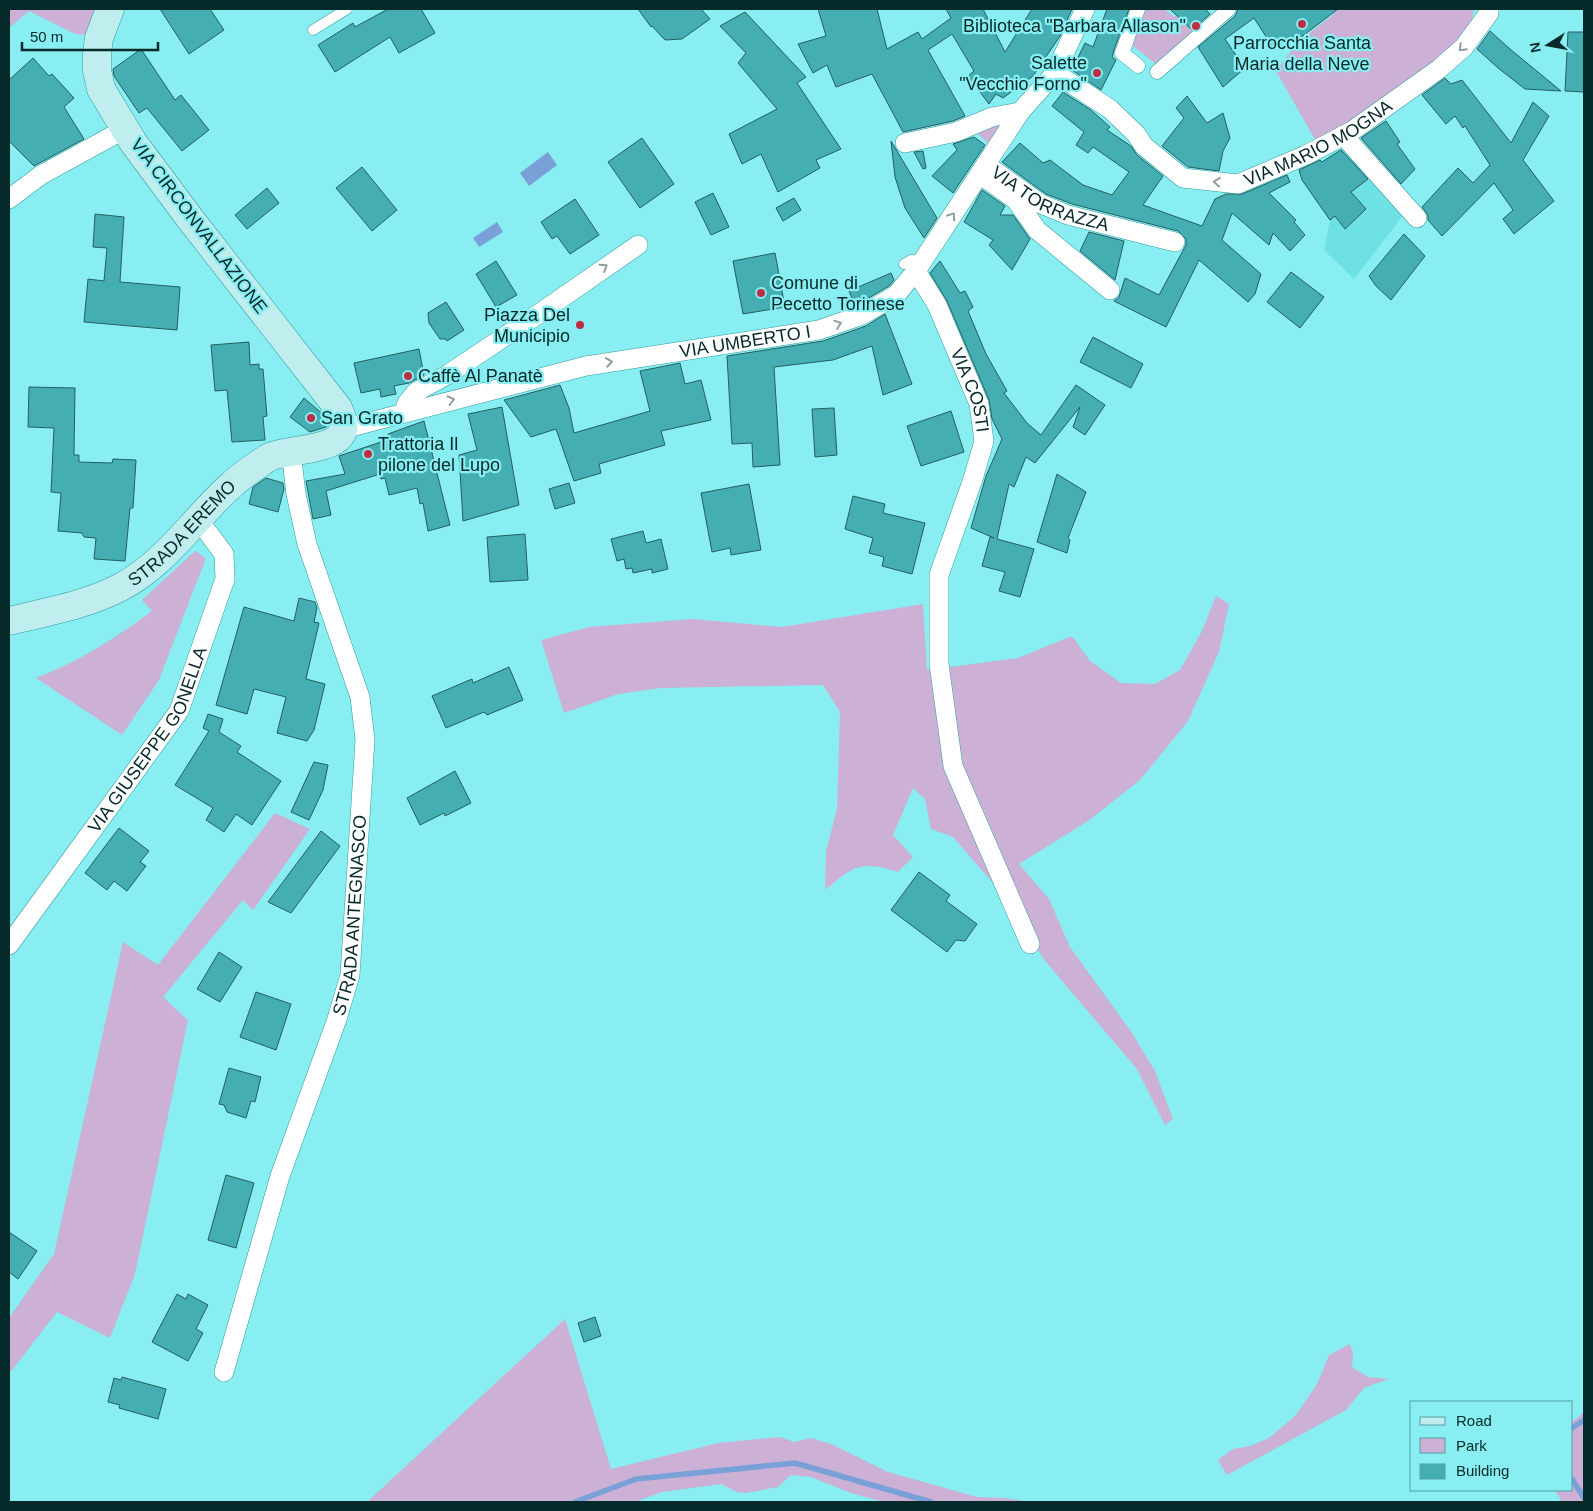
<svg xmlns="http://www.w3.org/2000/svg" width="1593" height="1511" viewBox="0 0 1593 1511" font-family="Helvetica,sans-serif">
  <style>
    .built { fill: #6ee1e5 }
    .green { fill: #cdb0d5 }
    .water { fill: #7aa0d8 }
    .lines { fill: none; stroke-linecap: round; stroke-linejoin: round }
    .stream { stroke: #7aa0d8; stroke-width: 5.5 }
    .building { fill: #44aeb2; stroke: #275e60 }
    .service-casing { stroke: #2f9da1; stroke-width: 11 }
    .pedestrian-casing { stroke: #2f9da1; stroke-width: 15 }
    .minor-casing { stroke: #2f9da1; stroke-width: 20 }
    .secondary-casing { stroke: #2f9da1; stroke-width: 29 }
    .service { stroke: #fff; stroke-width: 10 }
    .pedestrian { stroke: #fff; stroke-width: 14 }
    .minor { stroke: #fff; stroke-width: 19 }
    .secondary { stroke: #c0eeef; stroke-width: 28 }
    .oneway { stroke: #8f9f9f }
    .poi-dot { fill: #be2d42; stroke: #88eef2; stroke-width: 2 }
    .labels { text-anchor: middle; stroke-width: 4.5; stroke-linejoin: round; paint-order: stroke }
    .poi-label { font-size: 18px; fill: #06292a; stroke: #88eef2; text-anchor: start }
    .street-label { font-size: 18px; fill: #06292a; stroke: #88eef2 }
  </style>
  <rect width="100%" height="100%" fill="#88eef2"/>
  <path class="built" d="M 1340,146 L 1350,146 L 1405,213 L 1354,279 L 1324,250 L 1330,220 L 1302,180 L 1298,167 L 1314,152 L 1322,162 Z"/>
  <g class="green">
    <path d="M 9,9 L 96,9 L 87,35 L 75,34 L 29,11 L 9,28 Z"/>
    <path d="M 1142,9 L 1164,9 L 1174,17 L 1177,15 L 1195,34 L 1157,65 L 1133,46 Z"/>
    <path d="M 1330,9 L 1474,9 L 1470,28 L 1456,49 L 1409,83 L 1317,143 L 1276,71 L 1297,43 L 1334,14 Z"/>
    <path d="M 999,121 L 1000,125 L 991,146 L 976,132 Z"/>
    <path d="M 195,551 L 206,558 L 159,680 L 122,735 L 36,678 C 78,662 116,638 152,611 L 142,600 Z"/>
    <path d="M 1216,596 L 1229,604 L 1219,652 L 1188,721 L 1140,780 L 1088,821 L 1019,864 L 1049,899 L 1070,947 L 1132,1033 L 1155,1071 L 1173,1119 L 1165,1125 L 1137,1069 L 1046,962 L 992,882 L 953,837 L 931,829 L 925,799 L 913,788 L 893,835 L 913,857 L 898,872 C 860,860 854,866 825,890 L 826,851 L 837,809 L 840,712 L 823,685 L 661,688 L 618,694 L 564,713 L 541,640 L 589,627 L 693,619 L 782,627 L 923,604 L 927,670 L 1018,658 L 1072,636 L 1090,661 L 1121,683 L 1155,684 L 1180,670 L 1202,631 Z"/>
    <path d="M 275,813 L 310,829 L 253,910 L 243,900 L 163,997 L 188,1020 L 135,1274 L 110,1338 L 57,1312 L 9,1374 L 9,1318 L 54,1254 L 123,942 L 158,965 Z"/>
    <path d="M 565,1319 L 611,1469 L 718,1443 L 780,1437 L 794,1442 L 811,1438 L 831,1444 L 888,1472 L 977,1497 L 1005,1498 L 1031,1502 L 884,1502 L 851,1493 L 811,1477 L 791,1475 L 778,1487 L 746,1493 L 737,1492 L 721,1484 L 662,1492 L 635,1502 L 367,1502 Z"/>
    <path d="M 1350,1344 L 1353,1352 L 1352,1367 L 1368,1377 L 1389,1379 L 1364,1388 L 1346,1410 L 1227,1475 L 1218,1460 L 1233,1449 L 1250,1446 L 1269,1438 L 1296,1415 L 1317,1384 L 1329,1355 Z"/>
    <path d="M 1584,1412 L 1584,1502 L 1562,1502 L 1555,1490 L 1572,1490 L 1572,1422 Z"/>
  </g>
  <g class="water">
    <path d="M 548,152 L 557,165 L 529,186 L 520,173 Z"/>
    <path d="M 497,222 L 503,232 L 479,247 L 473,238 Z"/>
  </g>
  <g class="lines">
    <g class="stream">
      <path d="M 1572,1428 L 1584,1420"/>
      <path d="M 1572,1479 L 1584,1498"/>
      <path d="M 575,1502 L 636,1479 L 795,1463 L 931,1502"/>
    </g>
  </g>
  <g class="building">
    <path d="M 160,9 L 210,9 L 224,30 L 189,54 Z"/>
    <path d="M 388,9 L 421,9 L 435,33 L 399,53 L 390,37 L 335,72 L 318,45 L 353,23 L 355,27 Z"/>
    <path d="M 638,9 L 701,9 L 710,19 L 682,39 L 665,40 L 652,26 L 651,27 Z"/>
    <path d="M 818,9 L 877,9 L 887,49 L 918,32 L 922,39 L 951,18 L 946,9 L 983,9 L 1005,52 L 1032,9 L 1072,9 L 1060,36 L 1033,76 L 1003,98 L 996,94 L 989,104 L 968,76 L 974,71 L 952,34 L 928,50 L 965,116 L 953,121 L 903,132 L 872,74 L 836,87 L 827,65 L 813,73 L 798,44 L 826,36 Z"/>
    <path d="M 1107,9 L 1129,9 L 1114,50 L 1112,57 L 1116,60 L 1101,90 L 1072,70 L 1085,43 L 1093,47 Z"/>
    <path d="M 1170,9 L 1205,9 L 1210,14 L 1192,30 Z"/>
    <path d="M 1238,9 L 1338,9 L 1300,38 L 1298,34 L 1274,49 L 1254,18 L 1225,39 L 1245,68 L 1223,87 L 1198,47 L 1235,16 Z"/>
    <path d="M 745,12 L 806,77 L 797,83 L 841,149 L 816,160 L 820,168 L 778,192 L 761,154 L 742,164 L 729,134 L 777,109 L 738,63 L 746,53 L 720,26 Z"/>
    <path d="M 1490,31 L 1510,49 L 1561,91 L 1525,89 L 1498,68 L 1477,49 Z"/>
    <path d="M 1568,32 L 1584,32 L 1584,92 L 1565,91 Z"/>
    <path d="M 141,49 L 175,100 L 181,95 L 209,130 L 182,151 L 147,108 L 139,113 L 114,76 L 113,69 Z"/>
    <path d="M 33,58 L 49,76 L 52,74 L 74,98 L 64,107 L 84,139 L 34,166 L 9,141 L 9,80 Z"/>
    <path d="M 1445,78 L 1451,84 L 1462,80 L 1511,143 L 1533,102 L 1549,116 L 1523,160 L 1554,201 L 1514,234 L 1503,219 L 1513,210 L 1494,183 L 1442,236 L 1428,220 L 1428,215 L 1422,207 L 1458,168 L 1473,183 L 1490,165 L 1465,126 L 1463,128 L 1455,116 L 1446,124 L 1422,95 Z"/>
    <path d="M 1063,92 L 1091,110 L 1110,127 L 1107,130 L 1131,146 L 1137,155 L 1163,176 L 1143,205 L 1202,226 L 1215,199 L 1226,194 L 1242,194 L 1287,175 L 1290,182 L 1269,193 L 1296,220 L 1294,222 L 1305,235 L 1290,251 L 1273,233 L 1269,245 L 1232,213 L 1222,240 L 1261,274 L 1255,294 L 1248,302 L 1199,260 L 1166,327 L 1114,301 L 1119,297 L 1125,278 L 1159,295 L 1186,245 L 1186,239 L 1178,231 L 1072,204 L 1046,194 L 1002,162 L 1020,143 L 1043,163 L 1050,160 L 1083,185 L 1112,195 L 1129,172 L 1093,147 L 1088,153 L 1076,145 L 1084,132 L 1052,106 Z"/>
    <path d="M 1187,96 L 1207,123 L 1223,113 L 1230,138 L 1223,151 L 1219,171 L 1188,167 L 1162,146 L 1184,118 L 1176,108 Z"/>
    <path d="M 1386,121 L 1400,142 L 1397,144 L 1415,169 L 1401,184 L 1361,138 Z"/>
    <path d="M 974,137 L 985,145 L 953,193 L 932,176 L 957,150 L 953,144 Z"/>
    <path d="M 642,138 L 674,184 L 640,208 L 608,162 Z"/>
    <path d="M 891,141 L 937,218 L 924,238 L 905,208 L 895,177 Z"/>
    <path d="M 1341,150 L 1368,179 L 1351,192 L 1366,209 L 1345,229 L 1335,216 L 1330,220 L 1302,180 L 1299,170 L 1320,160 L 1322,162 Z"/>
    <path d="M 923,151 L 926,168 L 923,169 L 914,152 Z"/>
    <path d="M 362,167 L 397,210 L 372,231 L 336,188 Z"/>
    <path d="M 267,188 L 279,203 L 247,229 L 235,215 Z"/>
    <path d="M 982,190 L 1005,206 L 1000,215 L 1013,215 L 1030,239 L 1012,270 L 989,245 L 993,240 L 964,222 Z"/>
    <path d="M 713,193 L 729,227 L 711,235 L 695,202 Z"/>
    <path d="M 794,198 L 801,210 L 783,221 L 776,208 Z"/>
    <path d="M 575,199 L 599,235 L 570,254 L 557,236 L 552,239 L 541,222 Z"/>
    <path d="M 95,214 L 124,217 L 120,282 L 180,287 L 177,330 L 84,322 L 88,279 L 104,281 L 107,248 L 93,247 Z"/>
    <path d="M 1089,232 L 1124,241 L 1115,280 L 1080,251 Z"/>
    <path d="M 1404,234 L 1425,256 L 1391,300 L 1376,286 L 1369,276 Z"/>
    <path d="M 775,253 L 785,307 L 743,314 L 733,261 Z"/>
    <path d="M 496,261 L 517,295 L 496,307 L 476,274 Z"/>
    <path d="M 940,261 L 960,293 L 965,291 L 973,307 L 968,311 L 986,354 L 1007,391 L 1004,393 L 1027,423 L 1041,435 L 1076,385 L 1105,405 L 1085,435 L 1073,427 L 1080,407 L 1035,463 L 1026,457 L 1014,487 L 1009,484 L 997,539 L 1034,549 L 1020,597 L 999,591 L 1005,572 L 982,566 L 990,537 L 994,538 L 971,528 L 986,476 L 1002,439 L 992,419 L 989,400 L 947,301 L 930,273 Z"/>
    <path d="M 1291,272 L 1324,297 L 1300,328 L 1267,302 Z"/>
    <path d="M 891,273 L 894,280 L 889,286 L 855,306 L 849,291 Z"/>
    <path d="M 446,302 L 464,330 L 447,341 L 446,339 L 440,339 L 429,323 L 428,313 Z"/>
    <path d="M 885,314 L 912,384 L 883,395 L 872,346 L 833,360 L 774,367 L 780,465 L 753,467 L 752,443 L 732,444 L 727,356 L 823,341 L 866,326 Z"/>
    <path d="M 1093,337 L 1143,364 L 1131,388 L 1080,362 Z"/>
    <path d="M 249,342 L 250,365 L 259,364 L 259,369 L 263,369 L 267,416 L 263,417 L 265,440 L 232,442 L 227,390 L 215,391 L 211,345 Z"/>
    <path d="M 419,349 L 424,375 L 409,383 L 394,386 L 396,394 L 381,397 L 380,389 L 361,393 L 354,363 Z"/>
    <path d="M 680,363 L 685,384 L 701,380 L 711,420 L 661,431 L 665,445 L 599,464 L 601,473 L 574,481 L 556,429 L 531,437 L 504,400 L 560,385 L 569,408 L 574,433 L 650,411 L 640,371 Z"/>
    <path d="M 29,387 L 75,388 L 74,455 L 79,455 L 79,462 L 112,463 L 113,459 L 136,460 L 133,508 L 130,508 L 125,561 L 94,559 L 96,538 L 84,537 L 82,533 L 58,531 L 61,493 L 51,492 L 54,428 L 28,427 Z"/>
    <path d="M 304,398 L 325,416 L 328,425 L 326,427 L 310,432 L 290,417 Z"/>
    <path d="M 502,407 L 519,505 L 463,521 L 459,455 L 477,450 L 468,414 Z"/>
    <path d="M 834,408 L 837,455 L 815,457 L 812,409 Z"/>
    <path d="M 951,411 L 964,452 L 921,466 L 907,426 Z"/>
    <path d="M 424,421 L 450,525 L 428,531 L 423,503 L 420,504 L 417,488 L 389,495 L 385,478 L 381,479 L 380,474 L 326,491 L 331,515 L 313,519 L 306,481 L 345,474 L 339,456 L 390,439 L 388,434 Z"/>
    <path d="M 1057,474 L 1086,492 L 1068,538 L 1070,540 L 1067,553 L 1037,542 Z"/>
    <path d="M 266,478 L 283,483 L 284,489 L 278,512 L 249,504 L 253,487 Z"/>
    <path d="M 569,483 L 575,503 L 555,509 L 549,489 Z"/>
    <path d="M 749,484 L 761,550 L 731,555 L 730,548 L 712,552 L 701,493 Z"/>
    <path d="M 853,496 L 885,504 L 883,513 L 925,523 L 912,574 L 882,566 L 884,557 L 869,553 L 873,538 L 845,529 Z"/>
    <path d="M 643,531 L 646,543 L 661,539 L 668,569 L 652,573 L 652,569 L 633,573 L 632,568 L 626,569 L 624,559 L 617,561 L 611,539 Z"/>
    <path d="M 525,534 L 528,580 L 490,582 L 487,537 Z"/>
    <path d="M 299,598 L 315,602 L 317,608 L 314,622 L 319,623 L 306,679 L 325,684 L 314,730 L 307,741 L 277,733 L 286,697 L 254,689 L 247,714 L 216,705 L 244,607 L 294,621 Z"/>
    <path d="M 509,667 L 523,700 L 487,715 L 484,712 L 446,728 L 432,696 L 472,679 L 473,683 Z"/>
    <path d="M 208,714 L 223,719 L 219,732 L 241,746 L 237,752 L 281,781 L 252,825 L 236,814 L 224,832 L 206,820 L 213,808 L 175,785 L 209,731 L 203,728 Z"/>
    <path d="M 314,762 L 328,765 L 323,790 L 309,820 L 291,812 Z"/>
    <path d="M 455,771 L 471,803 L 445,816 L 444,813 L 420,825 L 407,798 Z"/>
    <path d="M 119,828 L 149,851 L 140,862 L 146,866 L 127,891 L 114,881 L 107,890 L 85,873 Z"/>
    <path d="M 321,831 L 340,846 L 291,913 L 268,902 Z"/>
    <path d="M 919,872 L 950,895 L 946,901 L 977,924 L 965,941 L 956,940 L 947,952 L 891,910 Z"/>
    <path d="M 219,952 L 242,967 L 220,1002 L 197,989 Z"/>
    <path d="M 256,992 L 291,1004 L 276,1050 L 240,1037 Z"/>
    <path d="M 229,1068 L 261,1077 L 255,1102 L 251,1101 L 246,1118 L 227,1112 L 224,1105 L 219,1104 Z"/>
    <path d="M 226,1175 L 254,1183 L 236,1248 L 208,1240 Z"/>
    <path d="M 9,1232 L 37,1251 L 18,1279 L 9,1272 Z"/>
    <path d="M 177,1294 L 186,1299 L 188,1294 L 208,1305 L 196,1329 L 203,1333 L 188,1361 L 152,1342 Z"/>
    <path d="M 595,1317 L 601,1336 L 584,1342 L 578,1323 Z"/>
    <path d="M 122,1377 L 166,1389 L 158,1419 L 119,1408 L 120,1405 L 108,1402 L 114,1378 L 121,1380 Z"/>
  </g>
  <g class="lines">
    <g class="service-casing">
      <g id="service">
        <path d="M 313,30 L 347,9"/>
        <path d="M 904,264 L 911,260 L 922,261"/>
      </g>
    </g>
    <g class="pedestrian-casing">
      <g id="pedestrian">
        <path d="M 1138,66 L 1122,53 L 1138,9"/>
        <path d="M 1157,72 L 1229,9"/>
      </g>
    </g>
    <g class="minor-casing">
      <g id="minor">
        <path id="s1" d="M 1055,73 L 1110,109 L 1136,134 L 1144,146 L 1183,178 L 1238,184 L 1306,155 L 1352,131 L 1439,69 L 1464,47 L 1489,13 L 1489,9"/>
        <path d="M 1343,135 L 1417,218"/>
        <path d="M 905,143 L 956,132 L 992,117 L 1020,112"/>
        <path d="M 9,199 L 41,175 L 125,129"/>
        <path id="s2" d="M 916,271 L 937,305 L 979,404 L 984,441 L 973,479 L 939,575 L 939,664 L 953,766 L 1030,944"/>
        <path id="s3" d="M 1110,290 L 1037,230 L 1016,200 L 985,178 L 983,169 L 992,169 L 1041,204 L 1068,215 L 1175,242"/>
        <path d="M 404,412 L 407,403 L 416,392 L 447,375 L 540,313 L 638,245"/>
        <path id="s4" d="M 343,429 L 586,366 L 819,330 L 862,315 L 896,295 L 916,271 L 1020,112 L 1055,73 L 1085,9"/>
        <path id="s5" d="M 9,945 L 179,711 L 225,579 L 224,554 L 206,530 L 196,523"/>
        <path id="s6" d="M 224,1372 L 280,1176 L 337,1019 L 350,975 L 365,740 L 360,697 L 307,544 L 296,494 L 291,451"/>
      </g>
    </g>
    <g class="secondary-casing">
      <g id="secondary">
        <path id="s7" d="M 9,621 C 46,612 87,605 121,587 C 176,558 207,496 259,464 C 263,461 267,458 272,456 C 288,450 329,450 340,436 C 347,427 342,417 338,408 L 191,220 L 133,142 L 101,89 L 97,70 L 97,53 L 99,38 L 110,9"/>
      </g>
    </g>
    <use href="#service" class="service"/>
    <use href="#pedestrian" class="pedestrian"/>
    <use href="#minor" class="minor"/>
    <use href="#secondary" class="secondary"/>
  </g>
  <defs><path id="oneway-chevron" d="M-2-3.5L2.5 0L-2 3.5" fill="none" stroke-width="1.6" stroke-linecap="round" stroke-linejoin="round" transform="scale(1.25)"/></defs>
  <g class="oneway">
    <use href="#oneway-chevron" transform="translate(1462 48) rotate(135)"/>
    <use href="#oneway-chevron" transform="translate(1217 182) rotate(-174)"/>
    <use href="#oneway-chevron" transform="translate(952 216) rotate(-56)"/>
    <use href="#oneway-chevron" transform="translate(604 267) rotate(-33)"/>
    <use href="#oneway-chevron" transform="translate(838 324) rotate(-19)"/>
    <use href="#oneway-chevron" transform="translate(609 362) rotate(-9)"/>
    <use href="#oneway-chevron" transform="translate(451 400) rotate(-14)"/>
  </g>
  <g class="poi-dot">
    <circle cx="1302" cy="24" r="5"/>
    <circle cx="1196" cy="26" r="5"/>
    <circle cx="1097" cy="73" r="5"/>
    <circle cx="761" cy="293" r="5"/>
    <circle cx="580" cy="325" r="5"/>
    <circle cx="408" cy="376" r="5"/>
    <circle cx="311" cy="418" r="5"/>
    <circle cx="368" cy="454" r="5"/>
  </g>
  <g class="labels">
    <g class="poi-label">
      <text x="1186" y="32" text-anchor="end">Biblioteca "Barbara Allason"</text>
      <text x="1302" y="49" text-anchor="middle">Parrocchia Santa<tspan x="1302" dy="21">Maria della Neve</tspan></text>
      <text x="1087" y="69" text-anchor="end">Salette<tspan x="1087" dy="21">"Vecchio Forno"</tspan></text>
      <text x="771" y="289">Comune di<tspan x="771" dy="21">Pecetto Torinese</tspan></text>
      <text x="570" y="321" text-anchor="end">Piazza Del<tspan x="570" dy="21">Municipio</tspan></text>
      <text x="418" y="382">Caffè Al Panatè</text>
      <text x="321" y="424">San Grato</text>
      <text x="378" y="450">Trattoria Il<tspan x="378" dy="21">pilone del Lupo</tspan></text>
    </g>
    <g class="street-label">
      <text dy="6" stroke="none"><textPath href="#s1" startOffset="312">VIA MARIO MOGNA</textPath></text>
      <text dy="6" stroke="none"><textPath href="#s3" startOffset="254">VIA TORRAZZA</textPath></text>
      <text transform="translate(199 226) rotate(53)" y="6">VIA CIRCONVALLAZIONE</text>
      <text dy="6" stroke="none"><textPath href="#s4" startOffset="412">VIA UMBERTO I</textPath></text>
      <text dy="6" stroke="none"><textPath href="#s2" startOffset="132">VIA COSTI</textPath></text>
      <text dy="6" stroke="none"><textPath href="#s7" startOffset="199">STRADA EREMO</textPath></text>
      <text dy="6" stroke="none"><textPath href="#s5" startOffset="249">VIA GIUSEPPE GONELLA</textPath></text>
      <text dy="6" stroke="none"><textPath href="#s6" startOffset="476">STRADA ANTEGNASCO</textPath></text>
    </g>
  </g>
  <rect width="1593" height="1511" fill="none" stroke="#06292a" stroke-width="20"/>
  <rect x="1410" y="1401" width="162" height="90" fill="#88eef2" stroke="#549fa2"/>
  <rect x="1420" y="1417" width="25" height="8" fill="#c0eeef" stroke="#549fa2"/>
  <text x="1456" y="1426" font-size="15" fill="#06292a">Road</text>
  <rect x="1420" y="1438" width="25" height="15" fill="#cdb0d5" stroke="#549fa2"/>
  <text x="1456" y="1451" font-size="15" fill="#06292a">Park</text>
  <rect x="1420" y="1464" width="25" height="15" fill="#44aeb2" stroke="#549fa2"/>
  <text x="1456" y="1476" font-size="15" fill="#06292a">Building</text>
  <g transform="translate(1548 45) rotate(259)" stroke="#88eef2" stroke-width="4" paint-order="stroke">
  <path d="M0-4L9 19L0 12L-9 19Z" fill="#06292a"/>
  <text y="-8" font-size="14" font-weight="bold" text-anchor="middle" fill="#06292a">N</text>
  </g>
  <path d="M22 42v8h136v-8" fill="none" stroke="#06292a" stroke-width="2.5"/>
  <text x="30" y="42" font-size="15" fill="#06292a" stroke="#88eef2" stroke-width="4" paint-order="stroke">50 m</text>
</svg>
